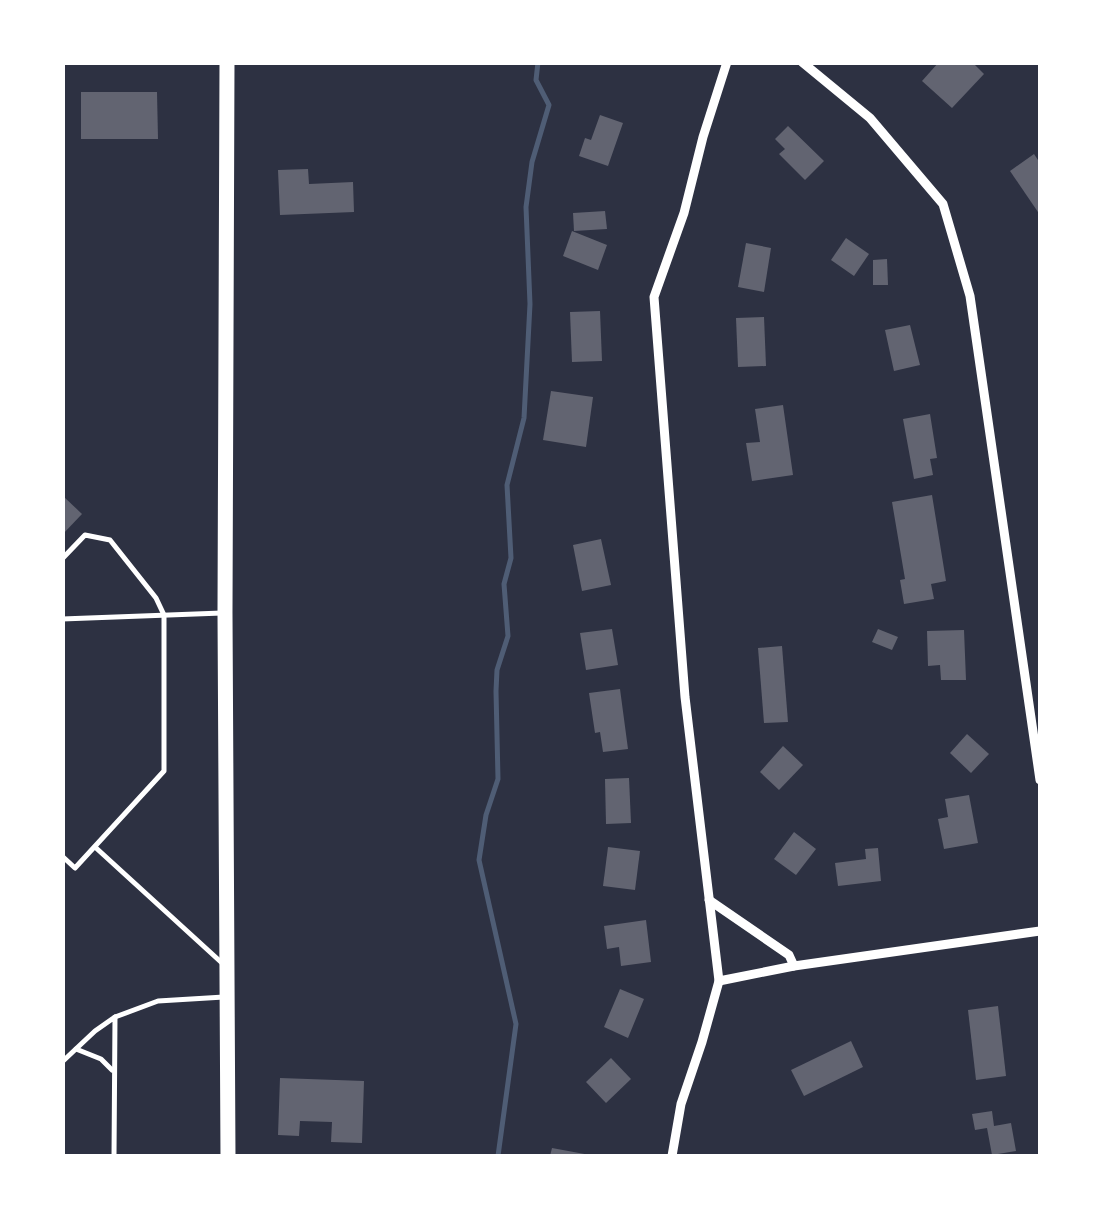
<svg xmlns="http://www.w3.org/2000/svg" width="1103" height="1219" viewBox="0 0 1103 1219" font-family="Commissioner,sans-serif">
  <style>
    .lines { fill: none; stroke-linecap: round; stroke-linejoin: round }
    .stream { stroke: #4f5d75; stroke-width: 5 }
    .building { fill: #626471 }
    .service { stroke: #fff; stroke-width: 5 }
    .minor { stroke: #fff; stroke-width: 9 }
    .primary { stroke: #fff; stroke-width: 15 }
  </style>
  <rect width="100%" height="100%" fill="#2d3142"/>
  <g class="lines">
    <path class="stream" d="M 498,1156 L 516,1024 L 479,860 L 486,815 L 498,779 L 496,691 L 497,670 L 508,636 L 504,584 L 511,558 L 507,485 L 524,418 L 530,304 L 526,207 L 532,162 L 549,105 L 536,80 L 538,62"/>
  </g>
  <g class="building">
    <path d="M 939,62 L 972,62 L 984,74 L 952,108 L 922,81 Z"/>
    <path d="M 81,92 L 157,92 L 158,139 L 81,139 Z"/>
    <path d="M 600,115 L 623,123 L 608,166 L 579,156 L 585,138 L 591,140 Z"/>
    <path d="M 788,126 L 824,161 L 805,180 L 779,154 L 785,149 L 775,139 Z"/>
    <path d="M 1034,154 L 1040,163 L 1040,215 L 1010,171 Z"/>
    <path d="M 308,169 L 309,184 L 353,182 L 354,212 L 280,215 L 278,170 Z"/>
    <path d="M 605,211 L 607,229 L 574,231 L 573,213 Z"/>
    <path d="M 572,231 L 607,245 L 598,270 L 563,256 Z"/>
    <path d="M 846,238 L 869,254 L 854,276 L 831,260 Z"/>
    <path d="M 746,243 L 771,248 L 764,292 L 738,287 Z"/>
    <path d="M 887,259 L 888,285 L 873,285 L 873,260 Z"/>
    <path d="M 600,311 L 602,361 L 572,362 L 570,312 Z"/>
    <path d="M 764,317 L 766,366 L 738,367 L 736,318 Z"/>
    <path d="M 910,325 L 920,365 L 894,371 L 885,330 Z"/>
    <path d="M 551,391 L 593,397 L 586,447 L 543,440 Z"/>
    <path d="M 783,405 L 793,475 L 752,481 L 746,443 L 760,442 L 755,409 Z"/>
    <path d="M 930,414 L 937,458 L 930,459 L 933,475 L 914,479 L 903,419 Z"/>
    <path d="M 62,495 L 82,514 L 62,535 Z"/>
    <path d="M 932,495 L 946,581 L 931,584 L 934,599 L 904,604 L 900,580 L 905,579 L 892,502 Z"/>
    <path d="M 601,539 L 611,585 L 582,591 L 573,545 Z"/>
    <path d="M 612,629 L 618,665 L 586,670 L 580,633 Z"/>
    <path d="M 878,629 L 898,637 L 892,650 L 872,642 Z"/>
    <path d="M 964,630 L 966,680 L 941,680 L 940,665 L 928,666 L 927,631 Z"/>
    <path d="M 782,646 L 788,722 L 764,723 L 758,648 Z"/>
    <path d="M 620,689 L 628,749 L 603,752 L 600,732 L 595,733 L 589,693 Z"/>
    <path d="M 967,734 L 989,754 L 971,773 L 950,753 Z"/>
    <path d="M 783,746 L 803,765 L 779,790 L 760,772 Z"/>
    <path d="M 629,778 L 631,823 L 606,824 L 605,779 Z"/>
    <path d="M 969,795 L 978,843 L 944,849 L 938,819 L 948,817 L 945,799 Z"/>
    <path d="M 794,832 L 816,849 L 796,875 L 774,859 Z"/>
    <path d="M 608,847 L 640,851 L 635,890 L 603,886 Z"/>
    <path d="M 878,848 L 881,881 L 838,886 L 835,863 L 866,859 L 865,849 Z"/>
    <path d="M 646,920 L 651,962 L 621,966 L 619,947 L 607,949 L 604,926 Z"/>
    <path d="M 620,989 L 644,999 L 628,1038 L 604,1027 Z"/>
    <path d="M 998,1006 L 1006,1076 L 976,1080 L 968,1010 Z"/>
    <path d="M 851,1041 L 863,1067 L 804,1096 L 791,1070 Z"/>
    <path d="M 611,1058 L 631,1079 L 606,1103 L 586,1082 Z"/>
    <path d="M 280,1078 L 364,1081 L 362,1143 L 331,1142 L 332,1122 L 300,1121 L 299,1136 L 278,1135 Z"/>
    <path d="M 992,1111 L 994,1126 L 1011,1123 L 1016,1151 L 992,1155 L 987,1128 L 975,1130 L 972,1114 Z"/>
    <path d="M 552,1148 L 590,1155 L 590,1156 L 550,1156 Z"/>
  </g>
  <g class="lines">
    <g class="service">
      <path d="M 62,559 L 85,535 L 110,540 L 156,598 L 164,615 L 164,771 L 75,868 L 62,856"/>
      <path d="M 62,619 L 222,613"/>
      <path d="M 95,847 L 222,963"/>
      <path d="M 115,1017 L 158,1001 L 224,997"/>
      <path d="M 76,1049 L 101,1059 L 112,1070"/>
      <path d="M 62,1062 L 95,1031 L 115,1017 L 114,1156"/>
    </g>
    <g class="minor">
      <path d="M 802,62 L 870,118 L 943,204 L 970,296 L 1040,780"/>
      <path d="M 709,900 L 789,955 L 794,966"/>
      <path d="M 719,981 L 794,966 L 1040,931"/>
      <path d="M 672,1156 L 681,1104 L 702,1042 L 719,981 L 685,697 L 654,297 L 684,213 L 703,137 L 727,62"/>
    </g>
    <path class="primary" d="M 227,62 L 225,613 L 228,1156"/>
  </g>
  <rect width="1103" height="1219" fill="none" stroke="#ffffff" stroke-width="130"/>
</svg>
